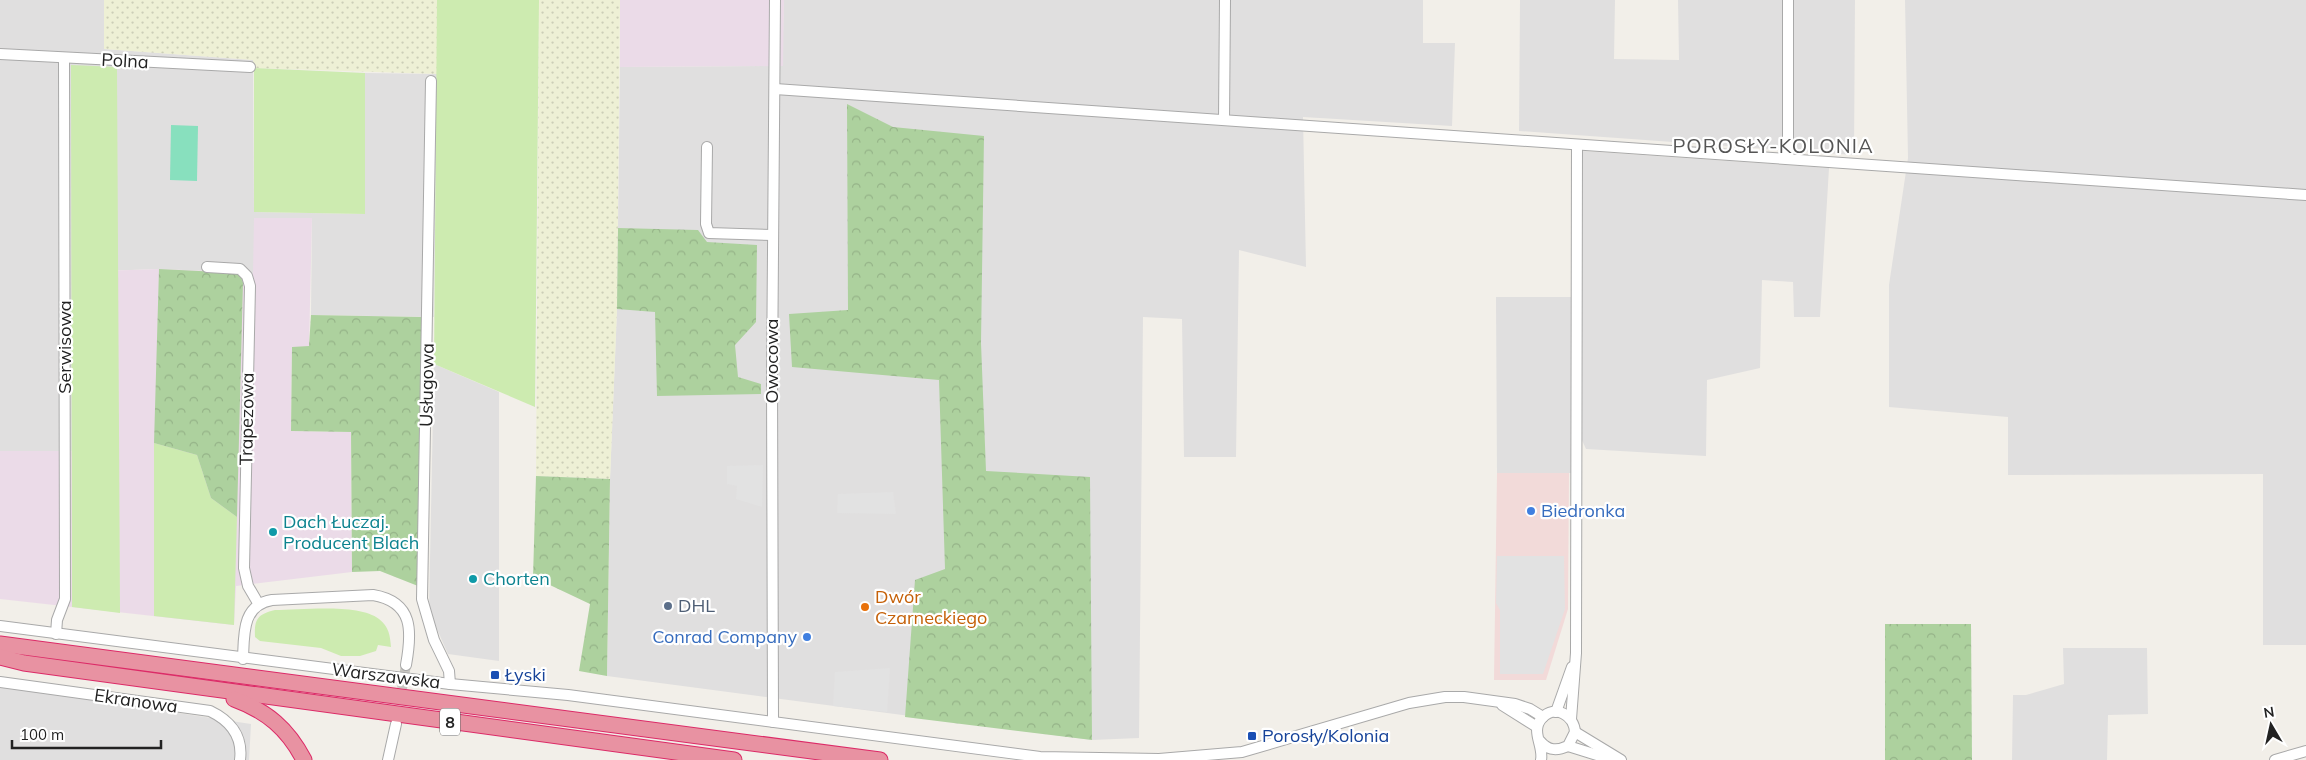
<svg xmlns="http://www.w3.org/2000/svg" width="2306" height="760" viewBox="0 0 2306 760" font-family="Mulish,sans-serif">
  <style>
    .residential { fill: #e0dfdf }
    .commercial { fill: #f2dad9 }
    .industrial { fill: #ebdbe8 }
    .farmland { fill: url(#farmland-dots) }
    .grass { fill: #cdebb0 }
    .forest { fill: url(#forest-crowns) }
    .pitch { fill: #88e0be }
    .parking { fill: #e2e2e2 }
    .lines { fill: none; stroke-linecap: round; stroke-linejoin: round }
    .minor-tunnel { stroke: #c8c6c1; stroke-width: 10; stroke-dasharray: 10 5; stroke-linecap: butt }
    .minor-casing { stroke: #a9a9a9; stroke-width: 12 }
    .highway-casing { stroke: #dc2a67; stroke-width: 17 }
    .minor { stroke: #fff; stroke-width: 10 }
    .highway { stroke: #e892a2; stroke-width: 15 }
    .shop-dot { fill: #3f7fe0; stroke: #fff; stroke-width: 2 }
    .culture-dot { fill: #0f9aa8; stroke: #fff; stroke-width: 2 }
    .service-dot { fill: #5c6f8a; stroke: #fff; stroke-width: 2 }
    .food-dot { fill: #e8710a; stroke: #fff; stroke-width: 2 }
    .transit-dot { fill: #1a4fb4; stroke: #fff; stroke-width: 2 }
    .labels { text-anchor: middle; stroke-width: 4.5; stroke-linejoin: round; paint-order: stroke }
    .shield { fill: #fff; stroke: #646464; stroke-width: 1 }
    .shield-label { font-size: 16px; font-weight: bold; fill: #222 }
    .street-label { font-size: 18px; fill: #222; stroke: #fff }
    .shop-label { font-size: 18px; fill: #366cbe; stroke: #fff; text-anchor: start }
    .culture-label { font-size: 18px; fill: #0d838f; stroke: #fff; text-anchor: start }
    .food-label { font-size: 18px; fill: #c56008; stroke: #fff; text-anchor: start }
    .service-label { font-size: 18px; fill: #4e5e75; stroke: #fff; text-anchor: start }
    .transit-label { font-size: 18px; fill: #164399; stroke: #fff; text-anchor: start }
    .quarter-label { font-size: 20px; letter-spacing: 1px; fill: #555; stroke: #fff }
  </style>
  <defs>
    <pattern id="farmland-dots" width="8" height="8" patternUnits="userSpaceOnUse" patternTransform="scale(1.25)"><rect width="8" height="8" fill="#eef0d5"/><path d="M2 2h.1M6 6h.1" fill="none" stroke="#ccceb7" stroke-width="1.8" stroke-linecap="round"/></pattern>
    <pattern id="forest-crowns" width="20" height="18" patternUnits="userSpaceOnUse" patternTransform="scale(1.25)"><rect width="20" height="18" fill="#add19e"/><path d="M2 6a3 3 0 1 1 6 0M12 15a3 3 0 1 1 6 0" fill="none" stroke="#95b388"/></pattern>
  </defs>
  <rect width="100%" height="100%" fill="#f2efe9"/>
  <g class="residential">
    <path d="M 0,0 L 104,0 L 105,49 L 253,60 L 254,212 L 365,214 L 365,73 L 437,74 L 434,317 L 311,315 L 312,219 L 253,273 L 159,269 L 72,272 L 72,451 L 0,451 Z"/>
    <path d="M 784,0 L 1423,0 L 1423,43 L 1455,43 L 1452,126 L 1303,117 L 1306,267 L 1239,250 L 1236,457 L 1184,457 L 1182,319 L 1143,317 L 1139,738 L 1092,740 L 607,676 L 610,479 L 617,309 L 620,67 L 782,66 Z"/>
    <path d="M 1520,0 L 1615,0 L 1614,59 L 1679,60 L 1678,0 L 1855,0 L 1854,155 L 1519,131 Z"/>
    <path d="M 1905,0 L 2306,0 L 2306,645 L 2263,645 L 2263,474 L 2008,475 L 2008,417 L 1889,407 L 1889,285 L 1908,158 Z"/>
    <path d="M 1583,151 L 1829,168 L 1820,317 L 1794,317 L 1793,282 L 1762,280 L 1760,368 L 1707,380 L 1706,456 L 1586,449 L 1581,438 Z"/>
    <path d="M 1496,297 L 1572,297 L 1571,473 L 1497,473 Z"/>
    <path d="M 434,364 L 499,392 L 499,661 L 448,654 L 429,611 Z"/>
    <path d="M 2063,648 L 2147,648 L 2148,714 L 2108,715 L 2107,760 L 2012,760 L 2013,695 L 2026,695 L 2064,684 Z"/>
    <path d="M 0,686 L 251,724 L 249,760 L 0,760 Z"/>
  </g>
  <path class="commercial" d="M 1497,473 L 1569,473 L 1568,609 L 1546,680 L 1494,680 Z"/>
  <g class="industrial">
    <path d="M 620,0 L 784,0 L 783,66 L 620,67 Z"/>
    <path d="M 254,218 L 312,218 L 309,347 L 292,347 L 291,431 L 351,432 L 352,572 L 236,586 L 234,625 L 0,599 L 0,451 L 72,451 L 72,272 L 159,269 L 253,273 Z"/>
  </g>
  <g class="farmland">
    <path d="M 104,0 L 437,0 L 437,74 L 254,68 L 253,60 L 104,49 Z"/>
    <path d="M 539,0 L 620,0 L 617,309 L 610,479 L 536,476 Z"/>
  </g>
  <g class="grass">
    <path d="M 437,0 L 539,0 L 535,407 L 434,364 Z"/>
    <path d="M 71,65 L 117,67 L 120,613 L 72,607 Z"/>
    <path d="M 254,68 L 365,73 L 365,214 L 254,212 Z"/>
    <path d="M 154,443 L 197,455 L 211,498 L 237,517 L 234,625 L 154,616 Z"/>
    <path d="M 275,610 C 301,610 359,603 379,619 C 389,627 390,635 391,647 L 378,645 L 376,651 L 360,656 L 341,656 L 321,648 L 260,641 L 255,637 C 254,619 258,614 275,610 Z"/>
  </g>
  <g class="forest">
    <path d="M 847,104 L 893,127 L 984,136 L 981,343 L 986,471 L 1090,477 L 1092,740 L 905,717 L 915,580 L 945,569 L 939,380 L 792,367 L 789,314 L 848,310 Z"/>
    <path d="M 618,228 L 698,230 L 707,242 L 757,245 L 756,322 L 735,345 L 738,377 L 761,384 L 761,394 L 657,396 L 655,312 L 617,309 Z"/>
    <path d="M 159,269 L 239,273 L 243,282 L 237,517 L 211,498 L 197,455 L 154,443 Z"/>
    <path d="M 311,315 L 423,317 L 418,586 L 380,571 L 352,572 L 351,432 L 291,431 L 292,347 L 309,346 Z"/>
    <path d="M 536,476 L 610,479 L 607,676 L 579,671 L 590,604 L 533,577 Z"/>
    <path d="M 1885,624 L 1971,624 L 1972,760 L 1885,760 Z"/>
  </g>
  <path class="pitch" d="M 171,125 L 198,126 L 197,181 L 170,180 Z"/>
  <g class="parking">
    <path d="M 763,465 L 762,507 L 736,499 L 737,486 L 727,484 L 727,466 Z"/>
    <path d="M 893,492 L 896,514 L 837,513 L 838,494 Z"/>
    <path d="M 1497,556 L 1564,556 L 1565,609 L 1543,674 L 1500,674 L 1500,610 L 1496,603 Z"/>
    <path d="M 890,668 L 887,712 L 833,706 L 835,672 Z"/>
  </g>
  <g class="lines">
    <path class="minor-tunnel" d="M 397,718 L 406,665"/>
    <g class="minor-casing">
      <g id="minor">
        <path d="M 0,54 L 250,67"/>
        <path d="M 431,81 L 422,599 L 434,640 L 449,671 L 450,684"/>
        <path d="M 775,89 L 2306,195"/>
        <path d="M 1224,120 L 1225,0"/>
        <path d="M 707,147 L 706,224 L 709,233 L 773,235"/>
        <path d="M 1788,158 L 1788,0"/>
        <path d="M 207,267 L 240,269 L 247,276 L 250,286 L 244,568 L 248,586 L 258,603"/>
        <path d="M 0,626 L 450,684 L 568,695 L 1040,757 L 1159,759 L 1242,752 L 1409,703 L 1445,697 L 1464,697 L 1515,704 L 1530,709 L 1543,717"/>
        <path d="M 56,634 L 57,620 L 65,599 L 64,58"/>
        <path d="M 243,659 C 244,634 242,605 272,600 L 373,595 C 414,602 412,632 406,665"/>
        <path d="M 0,682 L 210,711 C 231,721 243,737 240,760"/>
        <path d="M 1502,705 L 1537,727"/>
        <path d="M 1556,712 L 1572,667"/>
        <path d="M 1571,719 L 1576,653 L 1577,145"/>
        <path d="M 773,722 L 772,378 L 775,0"/>
        <path d="M 1575,732 L 1621,760"/>
        <path d="M 1540,741 C 1548,751 1557,751 1568,746 L 1575,732 C 1574,715 1555,704 1542,718 C 1530,731 1544,746 1541,760"/>
        <path d="M 1568,746 L 1613,760"/>
        <path d="M 388,760 L 396,724"/>
        <path d="M 2275,760 L 2306,751"/>
      </g>
    </g>
    <g class="highway-casing">
      <g id="highway">
        <path d="M 0,644 L 880,760"/>
        <path d="M 0,657 L 24,663 L 734,760"/>
        <path d="M 234,699 C 267,711 288,729 304,760"/>
      </g>
    </g>
    <use href="#minor" class="minor"/>
    <use href="#highway" class="highway"/>
  </g>
  <g class="shop-dot">
    <circle cx="1531" cy="511" r="5"/>
    <circle cx="807" cy="637" r="5"/>
  </g>
  <g class="culture-dot">
    <circle cx="273" cy="532" r="5"/>
    <circle cx="473" cy="579" r="5"/>
  </g>
  <circle class="service-dot" cx="668" cy="606" r="5"/>
  <circle class="food-dot" cx="865" cy="607" r="5"/>
  <g class="transit-dot">
    <rect x="490" y="670" width="10" height="10" rx="2.5"/>
    <rect x="1247" y="731" width="10" height="10" rx="2.5"/>
  </g>
  <g class="labels">
    <rect class="shield" x="440" y="708.5" width="20" height="27" rx="4"/>
    <g class="shield-label">
      <text x="450" y="728">8</text>
    </g>
    <g class="street-label">
      <text transform="translate(125 61) rotate(3)" y="6">Polna</text>
      <text transform="translate(65 347) rotate(-90)" y="6">Serwisowa</text>
      <text transform="translate(772 361) rotate(-90)" y="6">Owocowa</text>
      <text transform="translate(427 385) rotate(-89)" y="6">Usługowa</text>
      <text transform="translate(247 419) rotate(-89)" y="6">Trapezowa</text>
      <text transform="translate(386 676) rotate(7)" y="6">Warszawska</text>
      <text transform="translate(136 701) rotate(8)" y="6">Ekranowa</text>
    </g>
    <g class="shop-label">
      <text x="1541" y="517">Biedronka</text>
      <text x="797" y="643" text-anchor="end">Conrad Company</text>
    </g>
    <g class="culture-label">
      <text x="283" y="528">Dach Łuczaj.<tspan x="283" dy="21">Producent Blach</tspan></text>
      <text x="483" y="585">Chorten</text>
    </g>
    <g class="food-label">
      <text x="875" y="603">Dwór<tspan x="875" dy="21">Czarneckiego</tspan></text>
    </g>
    <g class="service-label">
      <text x="678" y="612">DHL</text>
    </g>
    <g class="transit-label">
      <text x="505" y="681">Łyski</text>
      <text x="1262" y="742">Porosły/Kolonia</text>
    </g>
    <g class="quarter-label">
      <text x="1773" y="153">POROSŁY-KOLONIA</text>
    </g>
  </g>
  <g transform="translate(2271 725) rotate(351)" stroke="#ffffff" stroke-width="4" paint-order="stroke">
  <path d="M0-4L9 19L0 12L-9 19Z" fill="#222222"/>
  <text y="-8" font-size="14" font-weight="bold" text-anchor="middle" fill="#222222">N</text>
  </g>
  <path d="M12 740v8h149v-8" fill="none" stroke="#222222" stroke-width="2.5"/>
  <text x="20" y="740" font-size="15" fill="#222222" stroke="#ffffff" stroke-width="4" paint-order="stroke">100 m</text>
</svg>
